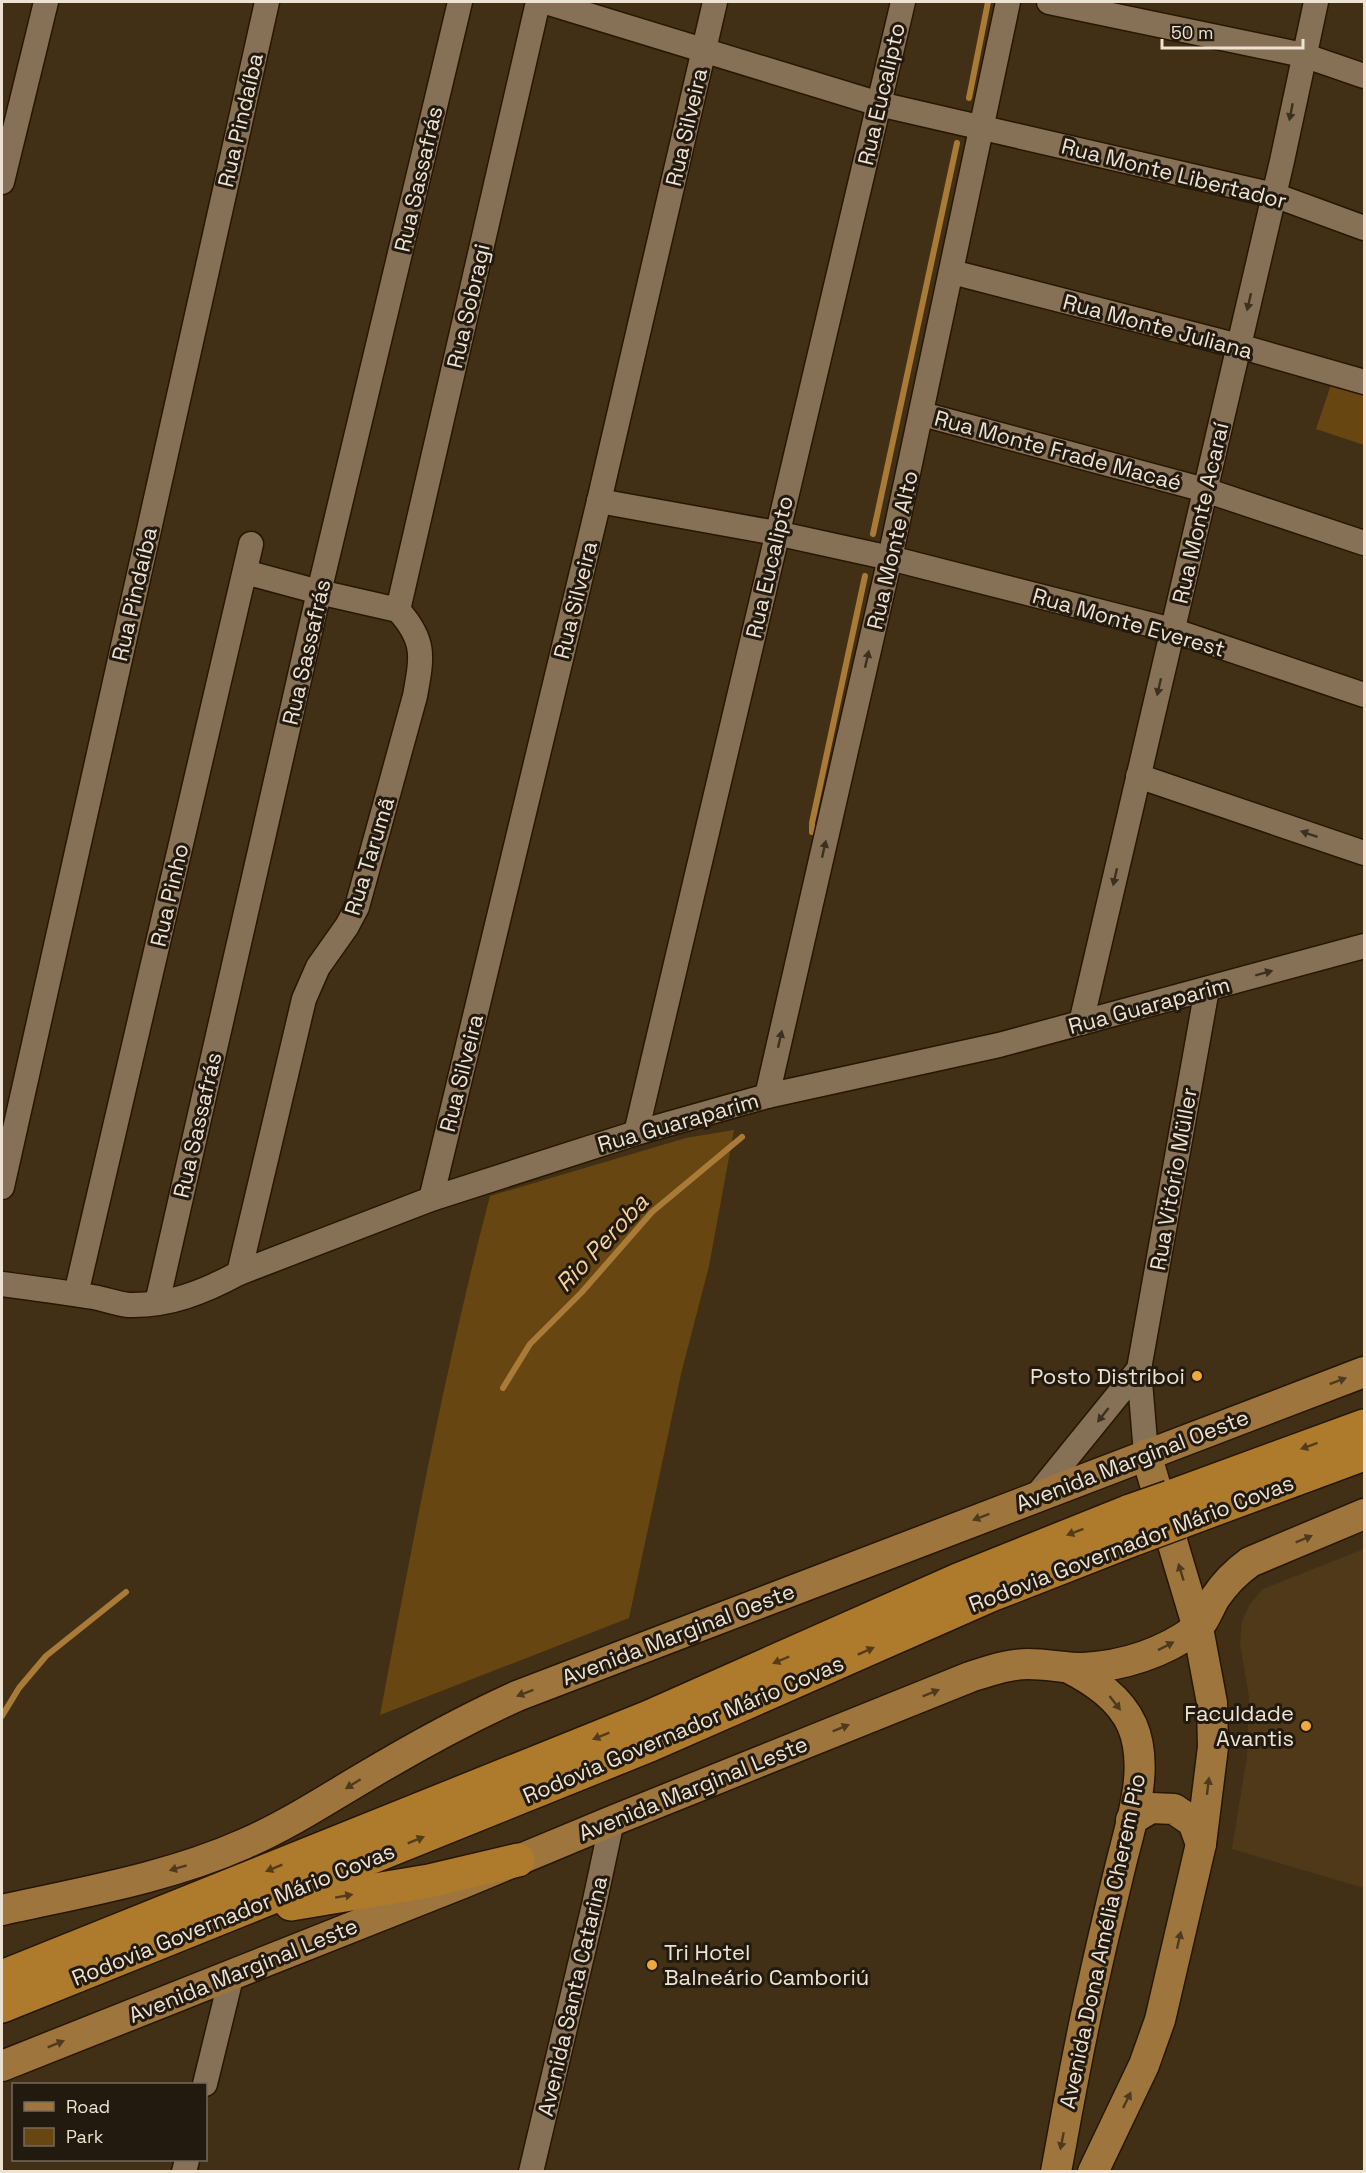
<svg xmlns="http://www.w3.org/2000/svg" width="1366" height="2173" viewBox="0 0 1366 2173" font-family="'Space Grotesk',sans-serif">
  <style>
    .built { fill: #503918 }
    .green { fill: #684612 }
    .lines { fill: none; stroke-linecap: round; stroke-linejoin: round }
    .stream { stroke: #a97b37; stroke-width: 6 }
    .minor-casing { stroke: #281700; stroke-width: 27 }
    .major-casing { stroke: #281700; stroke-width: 33 }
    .highway-casing { stroke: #281700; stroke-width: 36 }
    .minor { stroke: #867156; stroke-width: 24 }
    .major { stroke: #9e763d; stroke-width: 30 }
    .highway { stroke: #ae7a2c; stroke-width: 33 }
    .highway-bridge-casing { stroke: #281700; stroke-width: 36; stroke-linecap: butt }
    .highway-bridge { stroke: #ae7a2c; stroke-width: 33 }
    .oneway { fill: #3b3021 }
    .oneway2 { fill: #4d3a1f }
    .oneway3 { fill: #533c19 }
    .poi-dot { fill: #eea83c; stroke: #221a0f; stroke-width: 2 }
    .labels { text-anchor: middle; stroke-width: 6; stroke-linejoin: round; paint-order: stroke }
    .street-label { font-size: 22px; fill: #eee2d3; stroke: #221a0f }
    .poi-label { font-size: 22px; fill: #eee2d3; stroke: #221a0f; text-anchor: end }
    .water-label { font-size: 24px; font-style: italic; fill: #f7d09d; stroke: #221a0f }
  </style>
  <rect width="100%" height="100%" fill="#423016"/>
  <path class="built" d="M 1364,1549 L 1364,1888 L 1232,1849 L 1247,1756 L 1249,1697 L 1240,1643 L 1242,1621 L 1250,1604 L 1263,1589 Z"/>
  <g class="green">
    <path d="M 1332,382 L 1364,393 L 1364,445 L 1316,429 Z"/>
    <path d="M 734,1130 L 709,1266 L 681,1374 L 629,1618 L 380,1715 C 413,1541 445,1367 490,1196 L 686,1138 Z"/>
  </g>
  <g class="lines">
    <g class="stream">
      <path d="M 969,98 L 988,2"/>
      <path d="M 873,534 L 957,143"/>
      <path d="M 812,832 L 812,823 L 865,576"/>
      <path d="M 503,1388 L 530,1344 L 582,1292 L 652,1212 L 742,1137"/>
      <path d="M 2,1716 L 19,1688 L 46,1656 L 126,1592"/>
    </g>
    <g class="minor-casing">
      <g id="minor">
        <path d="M 546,2 L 879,104 L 1274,195 L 1364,228"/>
        <path d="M 1049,2 L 1303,55 L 1364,76"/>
        <path d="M 2,182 L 46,2"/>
        <path d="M 952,272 L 1239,346 L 1364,382"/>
        <path d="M 922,414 L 1205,490 L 1364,543"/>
        <path d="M 599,501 L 776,533 L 890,558 L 1172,630 L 1364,695"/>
        <path d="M 245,572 L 319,592 L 398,610"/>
        <path d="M 398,610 L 538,2"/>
        <path d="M 1138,776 L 1364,853"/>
        <path d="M 1081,1023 L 1282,161 L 1316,2"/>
        <path d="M 767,1096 L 890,558 L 1008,2"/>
        <path d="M 636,1133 L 903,2"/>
        <path d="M 2,1187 L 267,2"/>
        <path d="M 431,1199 L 599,501 L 715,2"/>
        <path d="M 239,1273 L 304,999 L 318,967 L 347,926 L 357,907 L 415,696 C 422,657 426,641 398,610"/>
        <path d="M 2,1284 C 32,1288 63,1292 93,1297 C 105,1299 117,1304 129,1305 C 169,1306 204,1292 239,1273 L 431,1199 L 636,1133 L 767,1096 L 999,1045 L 1364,946"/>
        <path d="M 76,1294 L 251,544"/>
        <path d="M 157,1303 L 319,592 L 460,2"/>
        <path d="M 1146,1454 L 1139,1369 L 1207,989"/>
        <path d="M 1036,1496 L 1139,1369"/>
        <path d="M 205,2084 L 232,1974"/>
        <path d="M 184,2172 L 187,2160"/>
        <path d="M 531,2172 L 594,1905 L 612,1821"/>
      </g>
    </g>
    <g class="major-casing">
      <g id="major">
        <path d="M 1131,1820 L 1151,1808 L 1174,1809 L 1193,1822 L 1201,1844"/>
        <path d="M 2,1910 C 83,1892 167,1878 244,1844 C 286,1826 324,1801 363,1778 C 413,1748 464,1720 517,1696 L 1364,1372"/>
        <path d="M 2,2066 L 463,1883 L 612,1821 L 970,1677 C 989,1671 1008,1664 1028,1664 C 1047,1664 1065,1668 1083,1668 C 1123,1666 1163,1653 1196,1629 C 1204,1623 1209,1608 1215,1598 C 1225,1583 1236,1572 1250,1562 L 1364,1514"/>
        <path d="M 1056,2172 C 1068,2107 1079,2043 1094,1979 C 1102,1942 1111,1905 1120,1868 C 1130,1825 1151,1769 1132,1725 C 1120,1698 1094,1681 1069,1668"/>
        <path d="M 1093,2172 L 1144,2065 L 1160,2020 L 1201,1844 L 1213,1747 L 1212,1703 L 1198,1628 L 1146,1454"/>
      </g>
    </g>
    <g class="highway-casing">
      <g id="highway">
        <path d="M 1170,1497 L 1364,1426"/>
        <path d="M 1180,1522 L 1364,1454"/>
        <path d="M 291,1904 L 429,1881 L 518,1860"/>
        <path d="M 2,1977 L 649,1717 L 958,1580 L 1130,1511"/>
        <path d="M 2,2006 L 650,1745 L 991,1595 L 1137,1538"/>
      </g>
    </g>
    <use href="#minor" class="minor"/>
    <use href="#major" class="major"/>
    <use href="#highway" class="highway"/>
    <g class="highway-bridge-casing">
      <g id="highway-bridge">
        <path d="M 1130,1511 L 1170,1497"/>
        <path d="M 1137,1538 L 1180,1522"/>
      </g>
    </g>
    <use href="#highway-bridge" class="highway-bridge"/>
  </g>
  <defs><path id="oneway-solid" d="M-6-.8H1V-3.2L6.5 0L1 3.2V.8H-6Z" transform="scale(1.5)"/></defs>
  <g class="oneway">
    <use href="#oneway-solid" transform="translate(1291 112) rotate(101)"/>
    <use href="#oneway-solid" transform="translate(1249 302) rotate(103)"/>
    <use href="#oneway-solid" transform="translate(867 659) rotate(-77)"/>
    <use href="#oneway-solid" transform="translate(1159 687) rotate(103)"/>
    <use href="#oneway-solid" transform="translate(1309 834) rotate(-161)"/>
    <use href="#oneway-solid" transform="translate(824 849) rotate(-77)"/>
    <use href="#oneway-solid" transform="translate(1115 877) rotate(103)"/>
    <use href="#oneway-solid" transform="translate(1264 973) rotate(-15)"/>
    <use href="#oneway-solid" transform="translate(780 1039) rotate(-77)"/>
    <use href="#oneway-solid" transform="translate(1103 1415) rotate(128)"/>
  </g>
  <g class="oneway2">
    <use href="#oneway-solid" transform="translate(1338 1381) rotate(-21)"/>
    <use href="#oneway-solid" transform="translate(981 1517) rotate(159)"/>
    <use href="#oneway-solid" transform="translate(1304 1539) rotate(-22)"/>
    <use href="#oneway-solid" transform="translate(1181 1572) rotate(-107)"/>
    <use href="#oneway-solid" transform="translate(1166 1646) rotate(-27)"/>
    <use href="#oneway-solid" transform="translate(525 1693) rotate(159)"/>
    <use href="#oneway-solid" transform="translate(931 1693) rotate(-22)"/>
    <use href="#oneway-solid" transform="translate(1115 1703) rotate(52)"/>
    <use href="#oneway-solid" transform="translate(841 1728) rotate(-22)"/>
    <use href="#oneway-solid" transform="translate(353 1784) rotate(148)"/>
    <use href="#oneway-solid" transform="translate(1208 1786) rotate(-83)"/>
    <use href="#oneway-solid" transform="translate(178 1868) rotate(163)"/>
    <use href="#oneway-solid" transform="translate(1179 1940) rotate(-77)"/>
    <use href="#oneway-solid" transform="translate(56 2044) rotate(-22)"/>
    <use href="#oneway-solid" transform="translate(1127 2100) rotate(-64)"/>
    <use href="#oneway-solid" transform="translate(1062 2141) rotate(101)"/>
  </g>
  <g class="oneway3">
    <use href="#oneway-solid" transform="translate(1309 1446) rotate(160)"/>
    <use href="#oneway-solid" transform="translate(1075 1532) rotate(159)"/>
    <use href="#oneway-solid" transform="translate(866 1651) rotate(-24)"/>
    <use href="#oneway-solid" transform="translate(781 1660) rotate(157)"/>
    <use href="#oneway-solid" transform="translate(601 1736) rotate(158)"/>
    <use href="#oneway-solid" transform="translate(416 1840) rotate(-22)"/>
    <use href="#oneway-solid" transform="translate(274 1868) rotate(158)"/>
    <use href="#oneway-solid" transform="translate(344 1896) rotate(-10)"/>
  </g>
  <g class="poi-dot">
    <circle cx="1197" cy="1376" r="6"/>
    <circle cx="1306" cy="1726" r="6"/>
    <circle cx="652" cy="1965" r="6"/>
  </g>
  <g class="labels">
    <g class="street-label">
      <text transform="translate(881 94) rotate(-77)" y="8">Rua Eucalipto</text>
      <text transform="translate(240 120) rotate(-77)" y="8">Rua Pindaíba</text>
      <text transform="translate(686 127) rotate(-77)" y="8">Rua Silveira</text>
      <text transform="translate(1174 173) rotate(14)" y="8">Rua Monte Libertador</text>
      <text transform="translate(418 179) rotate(-77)" y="8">Rua Sassafrás</text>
      <text transform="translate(468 306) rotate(-77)" y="8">Rua Sobragi</text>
      <text transform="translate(1158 326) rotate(15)" y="8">Rua Monte Juliana</text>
      <text transform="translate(1058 450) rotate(15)" y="8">Rua Monte Frade Macaé</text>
      <text transform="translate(1200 513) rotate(-77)" y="8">Rua Monte Acaraí</text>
      <text transform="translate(892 550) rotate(-77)" y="8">Rua Monte Alto</text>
      <text transform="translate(769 567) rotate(-77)" y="8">Rua Eucalipto</text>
      <text transform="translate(134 594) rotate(-77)" y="8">Rua Pindaíba</text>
      <text transform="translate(575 600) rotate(-76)" y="8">Rua Silveira</text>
      <text transform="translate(1129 622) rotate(16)" y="8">Rua Monte Everest</text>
      <text transform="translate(306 652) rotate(-77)" y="8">Rua Sassafrás</text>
      <text transform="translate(369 856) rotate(-73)" y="8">Rua Tarumã</text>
      <text transform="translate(169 895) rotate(-77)" y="8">Rua Pinho</text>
      <text transform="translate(1149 1005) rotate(-15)" y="8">Rua Guaraparim</text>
      <text transform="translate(461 1073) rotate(-76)" y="8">Rua Silveira</text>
      <text transform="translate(678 1122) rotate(-16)" y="8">Rua Guaraparim</text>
      <text transform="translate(197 1125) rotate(-77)" y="8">Rua Sassafrás</text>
      <text transform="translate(1173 1179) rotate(-80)" y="8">Rua Vitório Müller</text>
      <text transform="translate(1132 1460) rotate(-21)" y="8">Avenida Marginal Oeste</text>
      <text transform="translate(1131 1543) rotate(-21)" y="8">Rodovia Governador Mário Covas</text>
      <text transform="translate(678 1634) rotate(-21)" y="8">Avenida Marginal Oeste</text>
      <text transform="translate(683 1729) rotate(-23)" y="8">Rodovia Governador Mário Covas</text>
      <text transform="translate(693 1788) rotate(-22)" y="8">Avenida Marginal Leste</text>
      <text transform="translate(233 1914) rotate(-22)" y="8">Rodovia Governador Mário Covas</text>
      <text transform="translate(1102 1941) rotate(-78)" y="8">Avenida Dona Amélia Cherem Pio</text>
      <text transform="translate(243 1970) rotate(-22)" y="8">Avenida Marginal Leste</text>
      <text transform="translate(572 1996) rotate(-77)" y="8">Avenida Santa Catarina</text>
    </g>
    <g class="poi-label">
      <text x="1185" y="1384">Posto Distriboi</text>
      <text x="1294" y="1721">Faculdade<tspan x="1294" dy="25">Avantis</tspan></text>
      <text x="664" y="1960" text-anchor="start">Tri Hotel<tspan x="664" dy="25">Balneário Camboriú</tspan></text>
    </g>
    <g class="water-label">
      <text transform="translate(602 1243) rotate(-47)" y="8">Rio Peroba</text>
    </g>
  </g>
  <rect width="1366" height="2173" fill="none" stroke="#eee2d3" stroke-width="6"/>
  <rect x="12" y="2083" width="195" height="78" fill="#221a0f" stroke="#746a5d" stroke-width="1.5"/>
  <rect x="24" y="2102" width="30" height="9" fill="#9e763d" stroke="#746a5d" stroke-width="1.5"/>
  <text x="66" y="2113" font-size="18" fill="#eee2d3">Road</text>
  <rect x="24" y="2128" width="30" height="18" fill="#684612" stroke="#746a5d" stroke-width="1.5"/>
  <text x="66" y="2143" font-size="18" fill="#eee2d3">Park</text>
  <path d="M1162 39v9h141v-9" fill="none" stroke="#eee2d3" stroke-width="3"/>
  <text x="1171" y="39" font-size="18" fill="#eee2d3" stroke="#221a0f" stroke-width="4.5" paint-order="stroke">50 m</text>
</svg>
